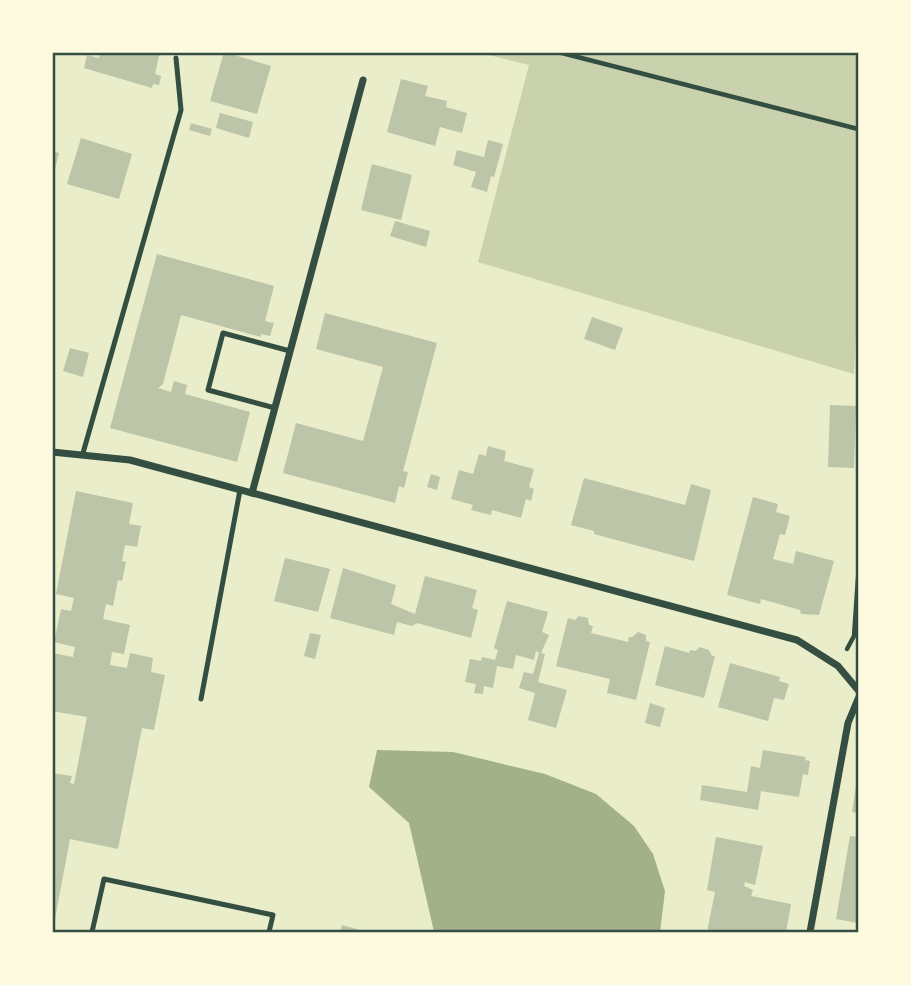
<svg xmlns="http://www.w3.org/2000/svg" width="911" height="985" viewBox="0 0 911 985" font-family="Mulish,sans-serif">
  <style>
    .green { fill: #cad2ad }
    .water { fill: #a3b18a }
    .building { fill: #bcc5a7 }
    .lines { fill: none; stroke-linecap: round; stroke-linejoin: round }
    .path { stroke: #344e41; stroke-width: 4.5 }
    .service { stroke: #344e41; stroke-width: 5 }
    .minor { stroke: #344e41; stroke-width: 7 }
    .neatline { fill: none; stroke: #344e41; stroke-width: 2.5 }
  </style>
  <rect width="100%" height="100%" fill="#e9edc9"/>
  <path class="green" d="M 481,53 L 858,53 L 858,292 L 854,374 L 478,262 L 529,65 Z"/>
  <path class="water" d="M 377,750 L 453,752 L 545,774 L 596,794 L 634,826 L 653,854 L 665,891 L 660,932 L 434,932 L 409,823 L 369,787 Z"/>
  <g class="building">
    <path d="M 100,52 L 160,52 L 155,74 L 161,76 L 159,85 L 153,84 L 152,88 L 84,68 L 87,55 L 99,58 Z"/>
    <path d="M 224,52 L 271,66 L 257,114 L 210,101 Z"/>
    <path d="M 401,79 L 428,86 L 425,96 L 447,101 L 446,107 L 467,113 L 462,133 L 440,127 L 435,146 L 387,132 Z"/>
    <path d="M 220,113 L 253,122 L 249,138 L 216,128 Z"/>
    <path d="M 191,123 L 212,129 L 210,136 L 189,130 Z"/>
    <path d="M 81,138 L 132,154 L 119,199 L 67,184 Z"/>
    <path d="M 488,140 L 503,144 L 494,177 L 491,176 L 487,192 L 471,187 L 476,172 L 453,165 L 457,150 L 484,157 Z"/>
    <path d="M 52,151 L 59,153 L 53,177 L 52,176 Z"/>
    <path d="M 372,164 L 412,175 L 401,220 L 361,210 Z"/>
    <path d="M 395,221 L 430,231 L 426,247 L 390,236 Z"/>
    <path d="M 157,254 L 274,286 L 265,321 L 274,323 L 270,336 L 261,334 L 261,337 L 181,315 L 163,384 L 158,388 L 171,392 L 174,381 L 187,385 L 185,394 L 250,412 L 237,462 L 110,428 Z"/>
    <path d="M 325,313 L 437,343 L 403,471 L 408,472 L 404,488 L 399,486 L 395,503 L 283,473 L 296,423 L 363,441 L 383,367 L 316,349 Z"/>
    <path d="M 592,317 L 623,328 L 615,350 L 584,339 Z"/>
    <path d="M 70,348 L 89,353 L 83,377 L 63,371 Z"/>
    <path d="M 830,405 L 856,406 L 854,468 L 828,467 Z"/>
    <path d="M 488,446 L 506,451 L 504,461 L 534,469 L 529,487 L 534,489 L 531,501 L 526,499 L 521,518 L 492,510 L 491,515 L 471,510 L 473,505 L 451,499 L 459,470 L 473,474 L 479,454 L 486,456 Z"/>
    <path d="M 431,474 L 440,477 L 437,490 L 427,487 Z"/>
    <path d="M 584,478 L 685,505 L 691,484 L 711,490 L 694,561 L 594,534 L 594,531 L 571,525 Z"/>
    <path d="M 76,491 L 133,503 L 129,524 L 141,526 L 137,547 L 125,545 L 122,561 L 126,562 L 122,581 L 118,580 L 113,606 L 106,604 L 103,619 L 130,625 L 124,654 L 112,652 L 110,665 L 127,668 L 130,653 L 153,658 L 151,672 L 165,675 L 154,730 L 142,728 L 118,849 L 70,839 L 54,924 L 52,773 L 72,776 L 70,783 L 74,784 L 87,717 L 52,711 L 52,653 L 73,657 L 75,647 L 54,642 L 61,609 L 71,611 L 74,598 L 56,594 Z"/>
    <path d="M 753,497 L 778,504 L 776,512 L 790,516 L 785,535 L 780,534 L 773,559 L 793,564 L 796,551 L 834,561 L 819,615 L 801,614 L 800,610 L 761,599 L 760,604 L 727,595 Z"/>
    <path d="M 285,558 L 330,569 L 318,612 L 274,601 Z"/>
    <path d="M 343,568 L 396,585 L 391,604 L 415,614 L 425,576 L 477,590 L 472,608 L 478,610 L 471,638 L 417,623 L 412,626 L 397,622 L 394,635 L 330,618 Z"/>
    <path d="M 507,601 L 548,612 L 542,632 L 549,635 L 541,653 L 545,654 L 538,682 L 567,690 L 556,728 L 528,720 L 535,693 L 519,688 L 524,672 L 533,674 L 539,653 L 536,651 L 534,660 L 516,655 L 513,669 L 497,666 L 493,688 L 484,686 L 483,694 L 474,693 L 476,684 L 465,682 L 470,659 L 481,661 L 482,657 L 495,660 L 498,650 L 494,648 Z"/>
    <path d="M 579,616 L 588,618 L 589,625 L 593,626 L 591,633 L 628,642 L 629,637 L 632,637 L 638,632 L 646,635 L 646,641 L 650,642 L 636,700 L 607,693 L 610,679 L 556,666 L 568,618 L 575,620 Z"/>
    <path d="M 310,633 L 321,635 L 315,659 L 304,656 Z"/>
    <path d="M 665,646 L 689,653 L 690,650 L 695,651 L 700,647 L 709,650 L 712,656 L 715,656 L 704,698 L 655,685 Z"/>
    <path d="M 730,663 L 780,677 L 779,681 L 789,684 L 784,700 L 774,698 L 768,721 L 718,707 Z"/>
    <path d="M 650,703 L 665,708 L 660,727 L 645,723 Z"/>
    <path d="M 763,750 L 806,757 L 805,760 L 810,761 L 808,775 L 803,774 L 799,797 L 761,791 L 758,810 L 700,800 L 702,785 L 747,792 L 751,766 L 760,768 Z"/>
    <path d="M 857,779 L 858,779 L 858,813 L 852,812 Z"/>
    <path d="M 850,836 L 858,837 L 858,923 L 836,919 Z"/>
    <path d="M 716,837 L 763,846 L 755,885 L 745,882 L 744,886 L 753,890 L 751,896 L 791,904 L 786,932 L 707,932 L 715,892 L 707,890 Z"/>
    <path d="M 342,925 L 367,932 L 340,932 Z"/>
  </g>
  <g class="lines">
    <g class="path">
      <path d="M 558,52 L 858,129"/>
      <path d="M 847,649 L 854,636 L 858,578"/>
    </g>
    <g class="service">
      <path d="M 275,408 L 208,390 L 223,333 L 290,351"/>
      <path d="M 83,453 L 181,110 L 176,58"/>
      <path d="M 201,699 L 240,490"/>
      <path d="M 92,932 L 104,879 L 273,915 L 269,932"/>
    </g>
    <g class="minor">
      <path d="M 52,452 L 130,460 L 797,640 L 838,666 L 858,690"/>
      <path d="M 252,493 L 363,80"/>
      <path d="M 810,932 L 848,723 L 858,699"/>
    </g>
  </g>
  <rect width="911" height="985" fill="none" stroke="#fefae0" stroke-width="108"/>
  <rect x="54" y="54" width="803" height="877" class="neatline"/>
</svg>
